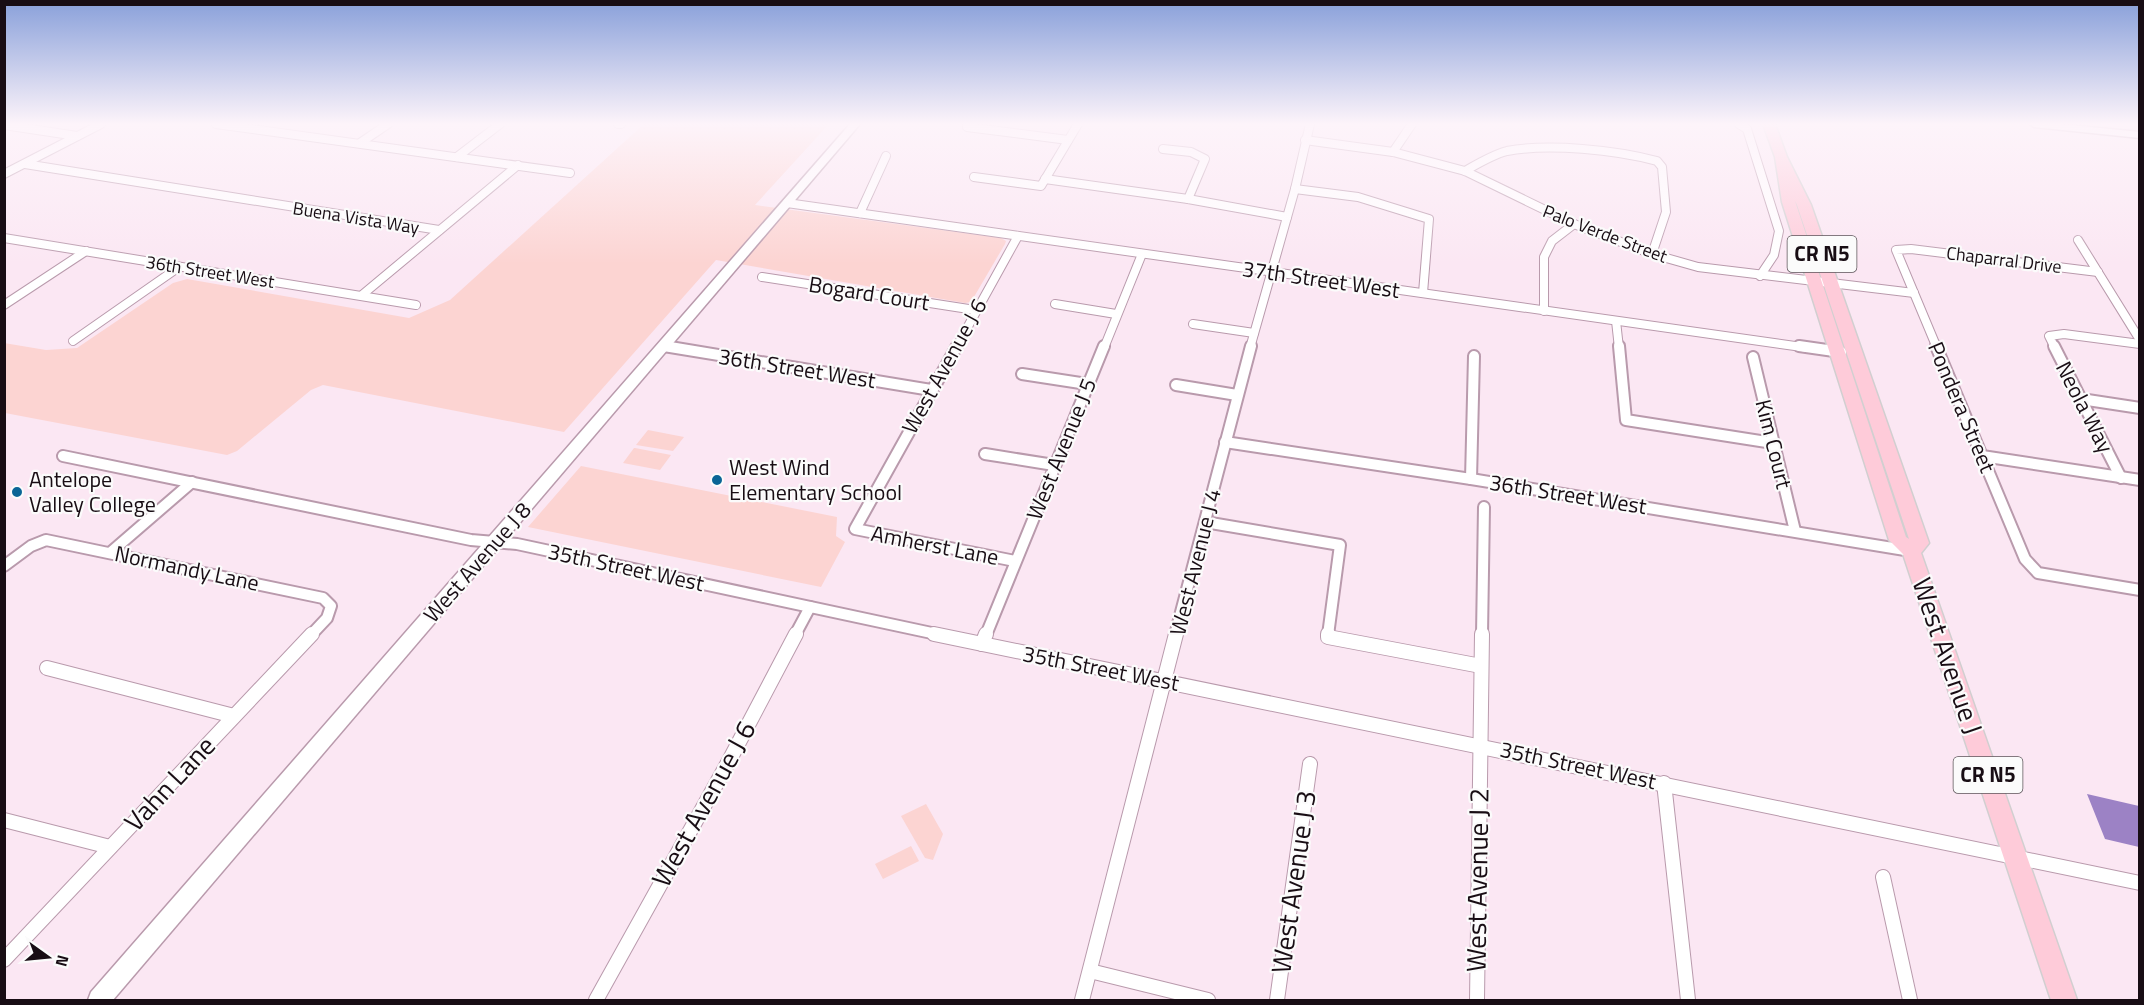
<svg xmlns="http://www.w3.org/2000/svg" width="2144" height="1005" viewBox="0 0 2144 1005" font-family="'Titillium Web',sans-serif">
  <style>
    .green { fill: #fcd4d2 }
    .water { fill: #9c82c5 }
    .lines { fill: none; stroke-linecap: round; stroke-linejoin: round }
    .street-far2-casing { stroke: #b99aac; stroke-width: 10 }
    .street-far1-casing { stroke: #b99aac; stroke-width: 14 }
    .street-casing { stroke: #b99aac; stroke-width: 16 }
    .secondary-casing { stroke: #b99aac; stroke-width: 3 }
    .primary-casing { stroke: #d1cfd0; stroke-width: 3 }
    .street-far2 { stroke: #fff; stroke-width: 8 }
    .street-far1 { stroke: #fff; stroke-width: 10 }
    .street { stroke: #fff; stroke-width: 14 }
    .secondary { fill: #fff; fill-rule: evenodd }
    .primary { fill: #fecbd9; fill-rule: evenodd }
    .poi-dot { fill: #0a6596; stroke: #fbfbfb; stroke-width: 2 }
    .labels { text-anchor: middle; stroke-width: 4.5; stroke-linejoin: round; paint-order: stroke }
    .far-street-label { font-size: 18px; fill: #180d14; stroke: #fbfbfb }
    .shield { fill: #fbfbfb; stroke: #5c5459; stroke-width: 1.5 }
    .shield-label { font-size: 21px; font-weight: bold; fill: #180d14 }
    .street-label { font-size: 22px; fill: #180d14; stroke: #fbfbfb }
    .poi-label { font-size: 22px; fill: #180d14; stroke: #fbfbfb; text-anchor: start }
    .near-street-label { font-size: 27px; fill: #180d14; stroke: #fbfbfb }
  </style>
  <rect width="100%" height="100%" fill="#fbe7f3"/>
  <g class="green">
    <path d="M 644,124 L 829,124 L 755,205 L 1001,238 L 1006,241 L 1005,244 L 971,302 L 965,303 L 716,260 L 564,432 L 323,385 L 311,390 L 237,451 L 227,455 L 5,413 L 4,343 L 46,350 L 77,348 L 173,283 L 187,279 L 409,318 L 450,300 Z"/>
    <path d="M 648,430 L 684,437 L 673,451 L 636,445 Z"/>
    <path d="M 634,448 L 635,448 L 671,455 L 660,470 L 623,463 Z"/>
    <path d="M 581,466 L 837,517 L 836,536 L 845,542 L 821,587 L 528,527 Z"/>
    <path d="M 926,804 L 943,834 L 933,860 L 925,858 L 901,816 Z"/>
    <path d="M 911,846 L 919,861 L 883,879 L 875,864 Z"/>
  </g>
  <path class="water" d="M 2087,794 L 2139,806 L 2139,847 L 2105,839 Z"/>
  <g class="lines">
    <g class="street-far2-casing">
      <g id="street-far2">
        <path d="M 216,124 L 570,173"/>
        <path d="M 618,124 L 621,124"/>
        <path d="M 1739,124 L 1747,129 L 1779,231 L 1774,255 L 1760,276"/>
        <path d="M 4,125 L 77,136"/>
        <path d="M 967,127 L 1068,140"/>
        <path d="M 1305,140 L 1393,152 L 1465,171 L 1574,224 L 1652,254 L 1698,267 L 1914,293"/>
        <path d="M 360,143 L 388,124"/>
        <path d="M 1163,149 L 1191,152 L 1205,159 L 1188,199"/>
        <path d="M 1393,152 L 1412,124"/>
        <path d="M 457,157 L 500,124"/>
        <path d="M 25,164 L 439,230"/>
        <path d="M 1465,171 C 1479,163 1492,155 1507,151 C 1549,143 1616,150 1657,161 L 1662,167 L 1666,212 L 1652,254"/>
        <path d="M 4,174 L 101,124"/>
        <path d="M 974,177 L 1041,186 L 1078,124"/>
        <path d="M 1045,179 L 1188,199 L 1287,217"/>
        <path d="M 1295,189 L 1358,197 L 1429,219 L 1423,293"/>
        <path d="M 787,203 L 1809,348"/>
        <path d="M 860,213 L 886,156"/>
        <path d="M 4,238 L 416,305"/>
        <path d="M 2078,240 L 2140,340"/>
        <path d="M 762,277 L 975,310"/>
        <path d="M 362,295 L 518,165"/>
        <path d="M 1055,304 L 1116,314"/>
        <path d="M 4,305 L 86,251"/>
        <path d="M 1544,311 L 1544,257 L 1552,241 L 1574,224"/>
        <path d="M 1616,321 L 1619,348"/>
        <path d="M 1193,324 L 1254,333"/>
        <path d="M 73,341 L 179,267"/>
        <path d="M 664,346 L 673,348"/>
        <path d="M 956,348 L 1018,236"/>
        <path d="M 1104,348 L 1142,254"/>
        <path d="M 1250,348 L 1295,189 L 1310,124"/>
        <path d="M 1937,348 L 1896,250 L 1911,249 L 2098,272"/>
        <path d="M 2055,348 L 2049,336 L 2064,334 L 2140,344"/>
      </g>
    </g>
    <g class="street-far1-casing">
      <g id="street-far1">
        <path d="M 664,346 L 931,390"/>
        <path d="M 957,346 L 855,529 L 1015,561"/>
        <path d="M 1619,346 L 1626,420 L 1773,443"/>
        <path d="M 1799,346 L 1841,352"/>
        <path d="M 1936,346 L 2025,559 L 2038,573 L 2140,590"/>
        <path d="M 2054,346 L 2121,478"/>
        <path d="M 1753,357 L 1795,531"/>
        <path d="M 1022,374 L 1087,384"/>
        <path d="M 1176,385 L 1237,395"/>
        <path d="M 2081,399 L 2140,408"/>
        <path d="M 1225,442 L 1471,479 L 1911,551"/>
        <path d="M 985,454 L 1054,465"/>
        <path d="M 63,456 L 471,540 L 517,544 L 941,635"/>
        <path d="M 1982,456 L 2140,480"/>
        <path d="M 1471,479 L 1474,356"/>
        <path d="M 1205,522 L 1340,545 L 1328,635"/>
        <path d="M 111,552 L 192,482"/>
        <path d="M 4,566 L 31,546 L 46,540 L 323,598 L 331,606 L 327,618 L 311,635"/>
        <path d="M 795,635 L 810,607"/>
        <path d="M 986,635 L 1104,346"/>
        <path d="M 1175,635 L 1251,346"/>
        <path d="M 1482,635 L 1484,507"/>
      </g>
    </g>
    <g class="street-casing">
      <g id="street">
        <path d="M 934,634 L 2140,883"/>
        <path d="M 1328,634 L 1328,637 L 1481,666"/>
        <path d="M 982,644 L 986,634"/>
        <path d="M 47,668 L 234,716"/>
        <path d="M 1664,783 L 1688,1000"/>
        <path d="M 4,820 L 110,847"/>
        <path d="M 1883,877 L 1910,1000"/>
        <path d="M 4,960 L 312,634"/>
        <path d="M 1090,971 L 1208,1000"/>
        <path d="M 596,1000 L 729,761 L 796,634"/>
        <path d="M 1082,1000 L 1176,634"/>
        <path d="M 1277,1000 L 1310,764"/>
        <path d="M 1477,1000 L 1482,634"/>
      </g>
    </g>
    <g class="secondary-casing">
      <g id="secondary">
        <path d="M 850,124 L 860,124 L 113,1000 L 88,1000 L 91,992 Z"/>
        <path d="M 2029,124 L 2060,124 L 2140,132 L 2140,138 L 2034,127 Z"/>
      </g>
    </g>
    <g class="primary-casing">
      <path id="primary" d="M 1763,124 L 1775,124 L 1787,157 L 1811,205 L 1929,543 L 1921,553 L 2077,1000 L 2051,1000 L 1903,554 L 1889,540 L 1782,202 L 1775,157 ZM 1795,201 L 1797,205 L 1909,539 L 1906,537 Z"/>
    </g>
    <use href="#street-far2" class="street-far2"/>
    <use href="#street-far1" class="street-far1"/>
    <use href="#street" class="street"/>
    <use href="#secondary" class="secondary"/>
    <use href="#primary" class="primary"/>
  </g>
  <linearGradient id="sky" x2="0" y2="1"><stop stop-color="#89a0da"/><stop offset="0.47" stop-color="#fdf4fa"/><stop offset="1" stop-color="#fdf4fa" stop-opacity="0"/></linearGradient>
  <rect width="2144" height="264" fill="url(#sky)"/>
  <g class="poi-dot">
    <circle cx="717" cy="480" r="6"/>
    <circle cx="17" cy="492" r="6"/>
  </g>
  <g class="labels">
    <g class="far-street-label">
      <text transform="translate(356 218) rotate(9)" y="6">Buena Vista Way</text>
      <text transform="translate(1605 234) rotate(21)" y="6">Palo Verde Street</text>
      <text transform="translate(2004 260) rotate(7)" y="6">Chaparral Drive</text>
      <text transform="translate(210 272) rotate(9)" y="6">36th Street West</text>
    </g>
    <g class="shield">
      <rect x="1787.5" y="236" width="69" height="36" rx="4.5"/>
      <rect x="1953.5" y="757" width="69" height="36" rx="4.5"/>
    </g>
    <g class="shield-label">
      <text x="1822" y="261">CR N5</text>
      <text x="1988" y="782">CR N5</text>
    </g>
    <g class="street-label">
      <text transform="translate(1321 279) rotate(8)" y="8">37th Street West</text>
      <text transform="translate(869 293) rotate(9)" y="8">Bogard Court</text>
      <text transform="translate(944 366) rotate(-61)" y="8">West Avenue J 6</text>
      <text transform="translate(797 368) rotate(9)" y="8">36th Street West</text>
      <text transform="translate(1962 407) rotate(67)" y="8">Pondera Street</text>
      <text transform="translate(2085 407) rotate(63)" y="8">Neola Way</text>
      <text transform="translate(1774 444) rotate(76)" y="8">Kim Court</text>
      <text transform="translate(1061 449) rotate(-68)" y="8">West Avenue J 5</text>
      <text transform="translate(1568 494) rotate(9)" y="8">36th Street West</text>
      <text transform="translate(935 545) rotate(11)" y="8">Amherst Lane</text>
      <text transform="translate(477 562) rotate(-49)" y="8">West Avenue J 8</text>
      <text transform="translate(1195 562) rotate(-76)" y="8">West Avenue J 4</text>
      <text transform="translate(626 567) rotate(12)" y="8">35th Street West</text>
      <text transform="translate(187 568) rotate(12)" y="8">Normandy Lane</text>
      <text transform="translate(1101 668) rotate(11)" y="8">35th Street West</text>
      <text transform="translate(1578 765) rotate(12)" y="8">35th Street West</text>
    </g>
    <g class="poi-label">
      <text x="729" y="475">West Wind<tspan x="729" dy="25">Elementary School</tspan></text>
      <text x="29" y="487">Antelope<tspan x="29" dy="25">Valley College</tspan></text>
    </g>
    <g class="near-street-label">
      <text transform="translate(1947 656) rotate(71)" y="9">West Avenue J</text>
      <text transform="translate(170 784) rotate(-47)" y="9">Vahn Lane</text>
      <text transform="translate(704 804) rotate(-61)" y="9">West Avenue J 6</text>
      <text transform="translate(1478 880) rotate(-89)" y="9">West Avenue J 2</text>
      <text transform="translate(1294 882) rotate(-82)" y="9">West Avenue J 3</text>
    </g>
  </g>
  <rect width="2144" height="1005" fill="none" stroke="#180d14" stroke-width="12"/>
  <g transform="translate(48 957) rotate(105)" stroke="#fbfbfb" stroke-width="4.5" paint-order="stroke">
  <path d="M0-4.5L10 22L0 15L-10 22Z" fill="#180d14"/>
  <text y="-9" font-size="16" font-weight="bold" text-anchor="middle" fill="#180d14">N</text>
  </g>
</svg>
